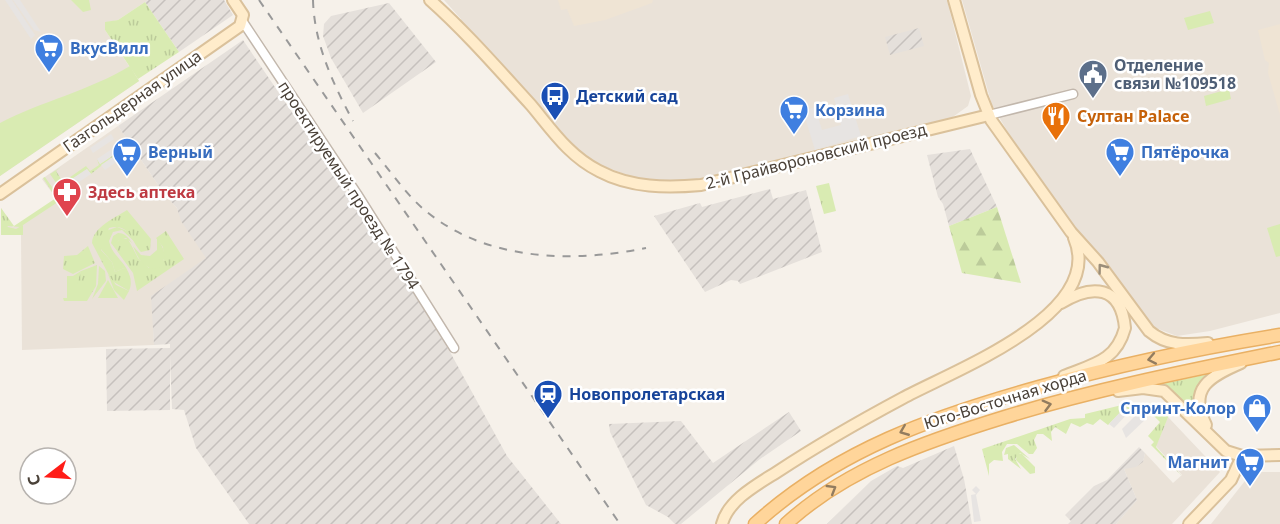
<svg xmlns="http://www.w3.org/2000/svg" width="1280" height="524" viewBox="0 0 1280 524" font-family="'Noto Sans',sans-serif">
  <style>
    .residential { fill: #eae2d8 }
    .industrial { fill: url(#industrial-furrows) }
    .education { fill: #efe4d4 }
    .grass { fill: url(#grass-tufts) }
    .forest { fill: url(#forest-firs) }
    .park { fill: #d9ebb2 }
    .parking { fill: #e7e4e2 }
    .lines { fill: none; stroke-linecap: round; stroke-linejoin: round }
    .street-casing { stroke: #c2b7ac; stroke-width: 11 }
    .secondary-casing { stroke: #dac19b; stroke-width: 14 }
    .primary-casing { stroke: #e9b064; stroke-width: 15 }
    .street { stroke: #fff; stroke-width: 8 }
    .secondary { stroke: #ffeccb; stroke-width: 10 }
    .primary { stroke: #ffd59a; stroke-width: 12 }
    .rail { stroke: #999; stroke-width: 2; stroke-dasharray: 8 8; stroke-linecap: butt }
    .oneway { stroke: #9b8e7a }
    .oneway2 { stroke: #927c5f }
    .labels { text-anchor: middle; stroke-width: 5; stroke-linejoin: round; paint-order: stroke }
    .shop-label { font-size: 16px; font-weight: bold; fill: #366cbe; stroke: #fff; text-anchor: start }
    .service-label { font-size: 16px; font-weight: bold; fill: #4e5e75; stroke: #fff; text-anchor: start }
    .transit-label { font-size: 16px; font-weight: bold; fill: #164399; stroke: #fff; text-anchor: start }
    .street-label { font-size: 16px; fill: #4a4138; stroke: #fff }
    .food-label { font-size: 16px; font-weight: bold; fill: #c56008; stroke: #fff; text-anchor: start }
    .health-label { font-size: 16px; font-weight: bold; fill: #be3a42; stroke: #fff; text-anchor: start }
  </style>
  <defs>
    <pattern id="industrial-furrows" width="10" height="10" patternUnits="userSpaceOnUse" patternTransform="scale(1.5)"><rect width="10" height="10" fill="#e5e0db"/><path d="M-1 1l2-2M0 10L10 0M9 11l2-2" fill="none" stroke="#c6c1bd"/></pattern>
    <pattern id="grass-tufts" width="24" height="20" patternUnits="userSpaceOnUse" patternTransform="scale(1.5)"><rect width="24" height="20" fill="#d9ebb2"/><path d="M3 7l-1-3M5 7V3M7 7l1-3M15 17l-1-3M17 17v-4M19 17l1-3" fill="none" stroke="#bccb9a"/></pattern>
    <pattern id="forest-firs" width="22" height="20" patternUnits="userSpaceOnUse" patternTransform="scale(1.5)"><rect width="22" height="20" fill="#d9ebb2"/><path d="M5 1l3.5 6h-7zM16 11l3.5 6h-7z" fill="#bccb9a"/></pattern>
  </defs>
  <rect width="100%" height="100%" fill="#f6f1ea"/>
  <g class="residential">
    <path d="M 0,0 L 148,0 L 118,20 L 105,23 L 105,30 L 139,81 L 0,176 Z"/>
    <path d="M 444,0 L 947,0 L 971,96 L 968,106 L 950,119 L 704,181 L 653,182 L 638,179 L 595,163 L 579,151 L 460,21 L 461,19 Z"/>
    <path d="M 962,0 L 1280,0 L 1280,313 L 1210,331 L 1177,336 L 1153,327 L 1075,227 L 1006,129 L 992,105 Z"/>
    <path d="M 118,126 L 165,195 L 177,208 L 182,221 L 207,258 L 152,296 L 154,345 L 22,350 L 21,235 L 1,235 L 1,208 L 13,227 L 47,206 L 56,198 L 42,179 Z"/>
    <path d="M 1168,417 L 1220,472 L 1172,524 L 1116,524 L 1137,500 L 1124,469 L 1143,462 L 1145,453 L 1173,483 L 1182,475 L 1156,446 Z"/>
    <path d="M 1252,472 L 1280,472 L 1280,524 L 1211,524 Z"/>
  </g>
  <g class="industrial">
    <path d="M 148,0 L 224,0 L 233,15 L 179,52 L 145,2 Z"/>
    <path d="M 389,3 L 436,62 L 363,113 L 331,58 L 323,36 L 324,24 L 331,16 Z"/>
    <path d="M 919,28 L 924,46 L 890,55 L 885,37 Z"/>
    <path d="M 243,40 L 406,280 L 450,352 L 507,456 L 561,524 L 249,524 L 196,448 L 184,410 L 172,409 L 170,355 L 170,410 L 107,411 L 106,349 L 170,348 L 170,344 L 154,345 L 151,296 L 206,258 L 181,221 L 177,208 L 165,195 L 118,126 Z"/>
    <path d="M 970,149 L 997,207 L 949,226 L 943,204 L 938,197 L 927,155 Z"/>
    <path d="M 770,189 L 773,199 L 806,190 L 822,252 L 740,284 L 738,281 L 731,280 L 705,292 L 654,216 L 700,203 L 702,207 Z"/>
    <path d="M 789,412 L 801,431 L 760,459 L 681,524 L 675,524 L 668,517 L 646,505 L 610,432 L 609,424 L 681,421 L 713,463 Z"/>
    <path d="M 954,446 L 964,479 L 972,524 L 827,524 L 871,481 L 897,466 L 903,468 Z"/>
    <path d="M 1139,447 L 1145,453 L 1143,462 L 1136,467 L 1124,469 L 1137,500 L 1116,524 L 1068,524 L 1071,521 L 1065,515 L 1094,486 L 1107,480 Z"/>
  </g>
  <g class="education">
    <path d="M 558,0 L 653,0 L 652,3 L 605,20 L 574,26 L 567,9 L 561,10 Z"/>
    <path d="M 1280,24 L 1280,115 L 1268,73 L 1269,63 L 1265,60 L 1258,30 Z"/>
  </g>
  <g class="grass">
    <path d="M 145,2 L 179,52 L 138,79 L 105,30 L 105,22 L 118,20 Z"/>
    <path d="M 121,150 L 91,174 L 87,169 L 61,187 L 63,193 L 50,174 L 61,167 L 56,171 L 63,182 L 86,166 L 90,171 L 99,165 L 97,159 L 100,164 Z"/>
    <path d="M 45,177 L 61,200 L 20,227 L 8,226 L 1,235 L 1,208 L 14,226 L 56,198 L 43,178 Z"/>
    <path d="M 829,183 L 836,211 L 824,214 L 816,186 Z"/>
    <path d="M 127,210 L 151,239 L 150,250 L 141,252 C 130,240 130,223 109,228 L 101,250 L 112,262 L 115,272 L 124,268 C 130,275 133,282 129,291 L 112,281 L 92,243 C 93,227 115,218 127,210 Z"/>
    <path d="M 166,231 L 184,259 L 137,291 L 133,273 L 117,251 L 117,242 L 121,239 L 128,239 L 138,258 L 149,268 L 164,260 L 163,247 L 156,238 Z"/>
    <path d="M 88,246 L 95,263 L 73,274 L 63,269 L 64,256 L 77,255 Z"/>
    <path d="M 97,265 L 96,286 L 87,301 L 64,301 L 63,298 L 76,298 L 77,282 L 81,271 Z"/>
    <path d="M 1209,374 C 1198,387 1191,401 1197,417 L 1172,392 L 1157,385 Z"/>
    <path d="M 1151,403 L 1171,410 L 1156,447 L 1182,476 L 1151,445 L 1154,442 L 1148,436 L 1160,422 L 1149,411 L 1130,412 L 1126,407 L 1108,425 L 1100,419 L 1093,425 L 1087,423 L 1080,427 L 1071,423 L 1066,434 L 1055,427 L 1051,432 L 1052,441 L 1043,434 L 1037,434 L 1034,440 L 1037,448 L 1033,454 L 1029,454 L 1017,444 L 1007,444 L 1002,452 L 1003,461 L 994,460 L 989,464 L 989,476 L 982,449 L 1070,419 L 1085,418 L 1085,414 L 1126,404 Z"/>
    <path d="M 1014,445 L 1030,459 L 1020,453 L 1015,459 L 1021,469 L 1008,459 L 1008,454 L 1004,455 L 1006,448 Z"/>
  </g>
  <path class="forest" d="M 997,207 L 1021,283 L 962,273 L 949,226 Z"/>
  <g class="park">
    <path d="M 71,0 L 89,0 L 91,10 L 83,12 Z"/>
    <path d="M 1210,11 L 1214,23 L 1188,30 L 1184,18 Z"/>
    <path d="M 130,66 L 139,81 L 0,176 L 0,123 C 42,101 89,91 130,66 Z"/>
    <path d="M 1229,89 L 1231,99 L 1206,106 L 1204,96 Z"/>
    <path d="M 1280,224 L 1280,256 L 1276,257 L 1267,228 Z"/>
    <path d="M 23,225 L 23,235 L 1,235 L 4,226 L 16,229 Z"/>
    <path d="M 117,227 L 127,231 L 135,242 L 122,230 L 113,232 L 109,241 C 112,257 128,262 131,281 L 124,268 L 115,272 L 112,262 L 100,248 L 100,238 L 103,232 Z"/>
    <path d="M 118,233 C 125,233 129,238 132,243 L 126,238 L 118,241 L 117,250 L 121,256 L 111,243 L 113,236 Z"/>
    <path d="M 157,238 C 164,248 168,257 160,267 L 152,269 C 141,265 137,256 133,246 L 141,255 L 150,256 L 157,250 Z"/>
    <path d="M 99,266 L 105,271 L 106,281 L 92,299 L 98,284 Z"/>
    <path d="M 81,271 L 77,284 L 77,298 L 67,298 L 67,276 L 73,276 Z"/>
    <path d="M 108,274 L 116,285 L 129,291 L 124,300 L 114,290 Z"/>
    <path d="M 108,280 L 118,298 L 98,298 Z"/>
    <path d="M 1017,453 L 1022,454 L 1035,467 L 1035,473 L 1030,474 L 1016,460 Z"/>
  </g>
  <g class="parking">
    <path d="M 5,0 L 12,0 L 35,35 L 31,39 Z"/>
    <path d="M 13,0 L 20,0 L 41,32 L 34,30 Z"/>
    <path d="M 848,94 L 861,136 L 815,150 L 803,111 L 815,107 L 822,130 L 841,125 L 834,98 Z"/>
    <path d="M 111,134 L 114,139 L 93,153 L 90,148 Z"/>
    <path d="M 118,145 L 121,150 L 100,164 L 97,159 Z"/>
    <path d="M 122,151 L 125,156 L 105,170 L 101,165 Z"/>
    <path d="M 87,169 L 91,174 L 64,192 L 61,186 Z"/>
    <path d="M 1125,407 L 1130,411 L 1114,428 L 1109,424 Z"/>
    <path d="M 1148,411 L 1148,417 L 1126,438 L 1122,429 L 1139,412 Z"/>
    <path d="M 976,486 L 980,490 L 976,495 L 981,521 L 974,522 L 971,495 L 976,494 L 972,490 Z"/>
  </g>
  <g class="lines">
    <g class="street-casing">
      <g id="street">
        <path d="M 243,22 L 357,194 L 454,348"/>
        <path d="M 989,115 L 1073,94"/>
      </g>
    </g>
    <g class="secondary-casing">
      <g id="secondary">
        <path d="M 430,0 C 466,32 498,69 531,105 C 552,130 569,156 599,171 C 631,188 667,188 701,185 L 989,115"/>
        <path d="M 954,0 L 981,95 L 991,120 L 1071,232 L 1098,262 L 1149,331 C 1167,346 1186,345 1208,343"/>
        <path d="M 0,194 L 240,26 L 243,15 L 233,0"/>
        <path d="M 1061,303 C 1092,284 1121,285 1125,328 C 1116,361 1094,364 1064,376"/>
        <path d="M 1118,391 L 1143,388 L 1164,391 L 1226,451 L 1242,456 L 1280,455"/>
        <path d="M 1206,425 C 1187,388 1211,376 1241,363"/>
        <path d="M 722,524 C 728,500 758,484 777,472 C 818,445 860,421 903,398 C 952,371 1107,314 1074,238"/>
        <path d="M 1189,524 L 1231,480 L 1242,456"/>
      </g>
    </g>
    <g class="primary-casing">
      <g id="primary">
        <path d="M 755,524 C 836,450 935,416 1039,387 C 1118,365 1199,348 1280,335"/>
        <path d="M 786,524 C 847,468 927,441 1005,417 C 1096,389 1187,371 1280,352"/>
      </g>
    </g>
    <use href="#street" class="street"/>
    <use href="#secondary" class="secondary"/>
    <use href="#primary" class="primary"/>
    <g class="rail">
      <path d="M 259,0 L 620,524"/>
      <path d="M 313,0 C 314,43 333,84 353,121"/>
      <path d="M 375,153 C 392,173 407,196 427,212 C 487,261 573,263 646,248"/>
    </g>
  </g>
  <defs><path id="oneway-chevron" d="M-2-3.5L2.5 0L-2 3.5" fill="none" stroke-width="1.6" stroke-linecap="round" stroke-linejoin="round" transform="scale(1.5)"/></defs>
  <use class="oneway" href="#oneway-chevron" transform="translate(1102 268) rotate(-127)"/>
  <g class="oneway2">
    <use href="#oneway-chevron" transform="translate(1152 359) rotate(169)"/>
    <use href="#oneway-chevron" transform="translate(1047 405) rotate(-15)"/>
    <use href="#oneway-chevron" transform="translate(904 431) rotate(158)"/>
    <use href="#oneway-chevron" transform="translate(832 489) rotate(-31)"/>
  </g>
  <defs>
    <g id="supermarket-pin" transform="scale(1.5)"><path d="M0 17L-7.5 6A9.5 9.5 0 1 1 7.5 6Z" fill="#3f7fe0" stroke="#fff"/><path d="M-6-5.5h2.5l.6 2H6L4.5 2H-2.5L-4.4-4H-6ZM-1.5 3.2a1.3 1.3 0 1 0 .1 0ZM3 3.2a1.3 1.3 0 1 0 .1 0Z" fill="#fff"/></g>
    <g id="civic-pin" transform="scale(1.5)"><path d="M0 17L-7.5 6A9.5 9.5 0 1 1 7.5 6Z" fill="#5c6f8a" stroke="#fff"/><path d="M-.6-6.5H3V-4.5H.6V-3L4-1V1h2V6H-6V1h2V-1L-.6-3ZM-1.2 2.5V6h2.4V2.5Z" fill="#fff"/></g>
    <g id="bus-pin" transform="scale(1.5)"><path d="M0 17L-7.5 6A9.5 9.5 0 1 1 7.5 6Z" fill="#1a4fb4" stroke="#fff"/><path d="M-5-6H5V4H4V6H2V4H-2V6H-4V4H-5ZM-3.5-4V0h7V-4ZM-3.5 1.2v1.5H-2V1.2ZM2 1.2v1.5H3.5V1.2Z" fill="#fff"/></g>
    <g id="restaurant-pin" transform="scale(1.5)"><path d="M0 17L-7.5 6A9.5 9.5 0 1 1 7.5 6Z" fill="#e8710a" stroke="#fff"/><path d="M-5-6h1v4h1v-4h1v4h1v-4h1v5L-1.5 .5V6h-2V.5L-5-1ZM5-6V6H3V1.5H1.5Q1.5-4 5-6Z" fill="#fff"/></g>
    <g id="pharmacy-pin" transform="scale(1.5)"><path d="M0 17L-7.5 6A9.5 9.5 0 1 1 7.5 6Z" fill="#e0444e" stroke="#fff"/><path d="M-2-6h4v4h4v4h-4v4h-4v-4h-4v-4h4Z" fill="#fff"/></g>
    <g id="station-pin" transform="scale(1.5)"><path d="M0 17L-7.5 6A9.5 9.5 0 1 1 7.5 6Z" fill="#1a4fb4" stroke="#fff"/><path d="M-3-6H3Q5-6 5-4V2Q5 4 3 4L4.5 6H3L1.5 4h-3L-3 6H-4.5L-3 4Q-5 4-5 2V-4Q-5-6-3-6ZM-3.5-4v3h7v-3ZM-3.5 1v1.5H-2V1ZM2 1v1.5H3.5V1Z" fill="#fff"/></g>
    <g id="shop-pin" transform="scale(1.5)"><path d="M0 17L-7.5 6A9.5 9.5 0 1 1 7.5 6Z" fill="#3f7fe0" stroke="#fff"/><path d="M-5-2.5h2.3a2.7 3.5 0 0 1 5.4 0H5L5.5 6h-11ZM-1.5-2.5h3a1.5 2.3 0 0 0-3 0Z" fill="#fff"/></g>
  </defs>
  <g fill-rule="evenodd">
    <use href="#supermarket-pin" x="49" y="48"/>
    <use href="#civic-pin" x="1093" y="74"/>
    <use href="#bus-pin" x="555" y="96"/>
    <use href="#supermarket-pin" x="794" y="110"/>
    <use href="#restaurant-pin" x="1056" y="116"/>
    <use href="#supermarket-pin" x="127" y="152"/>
    <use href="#supermarket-pin" x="1120" y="152"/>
    <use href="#pharmacy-pin" x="67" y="192"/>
    <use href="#station-pin" x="548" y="394"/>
    <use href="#shop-pin" x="1257" y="408"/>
    <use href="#supermarket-pin" x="1250" y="462"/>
  </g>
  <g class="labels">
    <g class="shop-label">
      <text x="70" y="54">ВкусВилл</text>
      <text x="815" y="116">Корзина</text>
      <text x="148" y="158">Верный</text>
      <text x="1141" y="158">Пятёрочка</text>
      <text x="1236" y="414" text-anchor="end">Спринт-Колор</text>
      <text x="1229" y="468" text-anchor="end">Магнит</text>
    </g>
    <g class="service-label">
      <text x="1114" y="71">Отделение<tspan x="1114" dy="18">связи №109518</tspan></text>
    </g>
    <g class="transit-label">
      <text x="576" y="102">Детский сад</text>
      <text x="569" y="400">Новопролетарская</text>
    </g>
    <g class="street-label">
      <text transform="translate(132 101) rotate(-35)" y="6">Газгольдерная улица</text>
      <text transform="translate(816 156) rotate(-14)" y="6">2-й Грайвороновский проезд</text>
      <text transform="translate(349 185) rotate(57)" y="6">проектируемый проезд № 1794</text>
      <text transform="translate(1005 399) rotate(-17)" y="6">Юго-Восточная хорда</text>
    </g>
    <g class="food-label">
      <text x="1077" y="122">Султан Palace</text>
    </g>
    <g class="health-label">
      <text x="88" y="198">Здесь аптека</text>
    </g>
  </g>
  <g transform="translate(48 476) rotate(253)"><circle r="28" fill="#ffffff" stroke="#b7b3af" stroke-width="1.5"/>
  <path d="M0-4.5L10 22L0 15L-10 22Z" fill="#ff1d18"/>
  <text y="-9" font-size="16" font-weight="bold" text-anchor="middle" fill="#4a4138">С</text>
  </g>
</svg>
